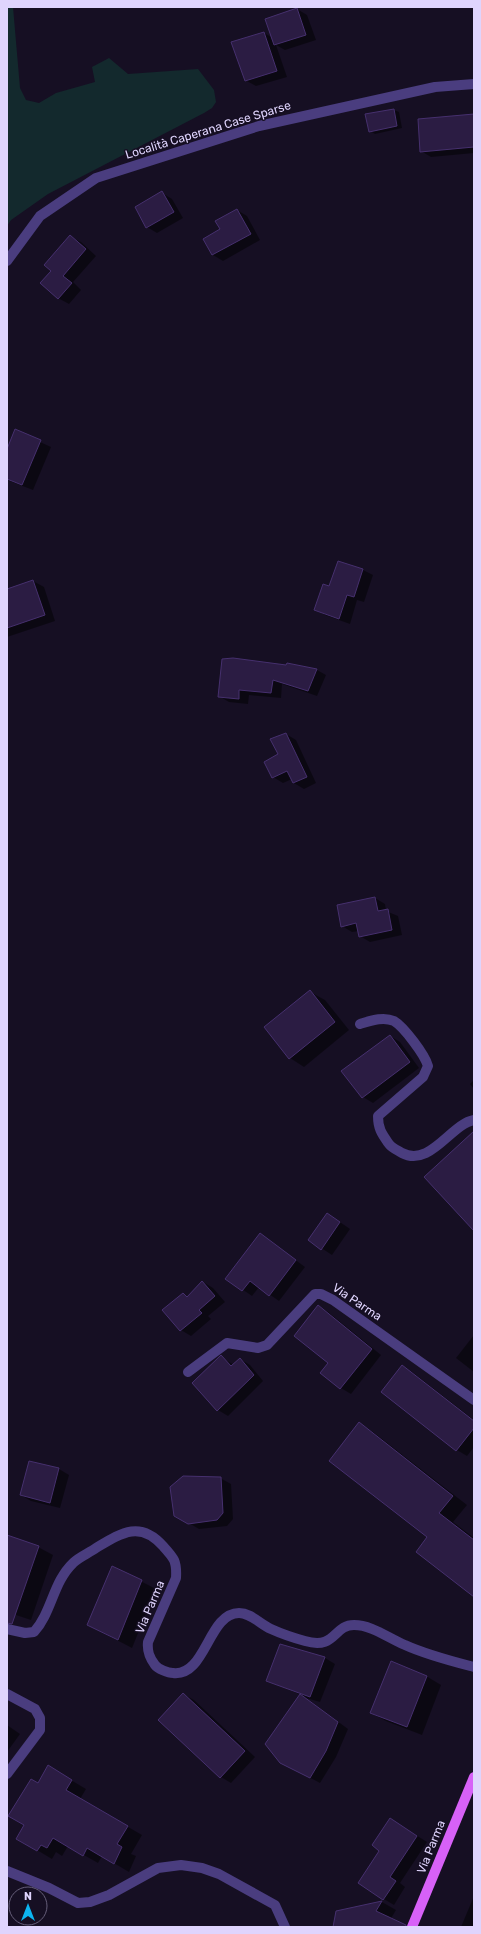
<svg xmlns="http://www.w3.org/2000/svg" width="481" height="1934" viewBox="0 0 481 1934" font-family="Rubik,sans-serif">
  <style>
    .green { fill: #13292d }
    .shadow { fill: #0007 }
    .building { fill: #2b1c43; stroke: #46306e }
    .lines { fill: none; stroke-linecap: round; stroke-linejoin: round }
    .minor { stroke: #4a3d7f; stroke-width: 10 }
    .major { stroke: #d761f7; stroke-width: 10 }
    .labels { text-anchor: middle; stroke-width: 3; stroke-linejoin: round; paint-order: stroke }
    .street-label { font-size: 12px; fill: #dfd4fd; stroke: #160f23 }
  </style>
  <rect width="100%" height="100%" fill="#160f23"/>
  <path class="green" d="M 7,7 L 13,7 L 20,88 L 26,100 L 39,103 L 56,93 L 95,82 L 92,67 L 109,58 L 128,74 L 198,69 L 214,90 L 216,102 L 212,108 L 204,113 L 48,194 L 11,220 L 7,226 Z"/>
  <g class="shadow">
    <path d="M 297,9 L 307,15 L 316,40 L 285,50 L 276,45 L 287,77 L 256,86 L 245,80 L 264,33 L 273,38 Z"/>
    <path d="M 394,110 L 399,112 L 402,128 L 375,134 L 370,131 Z"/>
    <path d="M 474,115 L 474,153 L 431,157 L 421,151 Z"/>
    <path d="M 162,193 L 172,199 L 183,218 L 157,233 L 147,227 Z"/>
    <path d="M 237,210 L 247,216 L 260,240 L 223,261 L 213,255 L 204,239 L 222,230 Z"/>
    <path d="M 70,237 L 81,242 L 96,256 L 73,282 L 81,290 L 69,304 L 58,298 L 52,271 Z"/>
    <path d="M 16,431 L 51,447 L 33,490 L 7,480 L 7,452 Z"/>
    <path d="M 363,570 L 373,575 L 364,602 L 357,600 L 350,624 L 325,615 L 315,609 L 330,587 Z"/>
    <path d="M 33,581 L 44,587 L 55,621 L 7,637 L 7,590 Z"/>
    <path d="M 287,664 L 317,670 L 326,675 L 317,696 L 282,684 L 281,698 L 249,695 L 248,704 L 229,702 L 219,696 Z"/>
    <path d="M 286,734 L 296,740 L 316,783 L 304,789 L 294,783 L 292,779 L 283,783 L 273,777 Z"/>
    <path d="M 375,898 L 385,904 L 386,911 L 398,916 L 402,935 L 370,942 L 360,936 L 359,931 L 352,932 L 342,926 Z"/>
    <path d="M 310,992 L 325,1000 L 349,1030 L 304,1067 L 290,1058 Z"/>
    <path d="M 390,1036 L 400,1042 L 419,1068 L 373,1103 L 363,1097 Z"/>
    <path d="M 474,1080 L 474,1089 L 470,1084 Z"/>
    <path d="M 337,1220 L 350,1229 L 332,1255 L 309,1240 Z"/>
    <path d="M 260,1234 L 305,1267 L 279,1301 L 259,1287 L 252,1296 L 226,1278 Z"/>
    <path d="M 203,1282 L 213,1288 L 225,1302 L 208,1316 L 211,1319 L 191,1336 L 181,1330 L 183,1294 L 188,1297 Z"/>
    <path d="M 318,1306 L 328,1312 L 381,1355 L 351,1394 L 341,1388 L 329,1363 Z"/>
    <path d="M 474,1335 L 474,1372 L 456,1358 Z"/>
    <path d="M 221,1357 L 234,1365 L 240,1359 L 250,1365 L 263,1381 L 228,1416 L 218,1410 Z"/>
    <path d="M 402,1366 L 412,1372 L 474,1420 L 474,1447 L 467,1456 L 457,1450 L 383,1391 Z"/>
    <path d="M 359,1423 L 373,1432 L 467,1505 L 453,1522 L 474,1538 L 474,1596 L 428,1537 Z"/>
    <path d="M 59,1469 L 69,1475 L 60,1508 L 31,1501 L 21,1495 Z"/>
    <path d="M 220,1478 L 231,1484 L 233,1519 L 227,1526 L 199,1529 L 184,1520 Z"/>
    <path d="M 7,1545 L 38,1547 L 53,1555 L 31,1620 L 7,1612 Z"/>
    <path d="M 113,1567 L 156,1589 L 132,1648 L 88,1625 Z"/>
    <path d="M 281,1645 L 325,1658 L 335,1664 L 320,1702 L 306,1698 L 348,1729 L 336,1757 L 320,1783 L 292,1768 L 301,1695 L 267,1680 Z"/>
    <path d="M 426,1676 L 441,1685 L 422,1735 L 386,1721 L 371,1713 Z"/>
    <path d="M 183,1694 L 194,1700 L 255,1757 L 231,1783 L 221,1777 L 159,1720 Z"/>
    <path d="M 7,1725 L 20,1734 L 7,1752 Z"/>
    <path d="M 49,1767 L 86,1789 L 80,1799 L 142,1835 L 131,1854 L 136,1856 L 129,1872 L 102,1856 L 98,1863 L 68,1846 L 62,1856 L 56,1852 L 52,1859 L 17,1838 L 25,1825 L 38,1784 Z"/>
    <path d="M 400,1825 L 427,1842 L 400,1883 L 405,1887 L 394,1905 L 384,1899 Z"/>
    <path d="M 474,1896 L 474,1927 L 461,1927 Z"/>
    <path d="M 382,1902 L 396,1910 L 390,1920 L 397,1927 L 334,1927 L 337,1911 Z"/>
  </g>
  <g class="building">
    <path d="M 297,8 L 306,35 L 274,45 L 265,19 Z"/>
    <path d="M 264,32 L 277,71 L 245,81 L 231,42 Z"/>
    <path d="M 394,109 L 397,126 L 369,132 L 365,114 Z"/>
    <path d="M 474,114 L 474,147 L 420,152 L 418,119 Z"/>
    <path d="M 162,191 L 174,212 L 146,228 L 135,207 Z"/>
    <path d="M 237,209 L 251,234 L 212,255 L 203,239 L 220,229 L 215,221 Z"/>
    <path d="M 70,235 L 86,249 L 63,276 L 72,283 L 58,299 L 40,283 L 51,271 L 44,265 Z"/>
    <path d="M 15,429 L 41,440 L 22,485 L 7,479 L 7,449 Z"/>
    <path d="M 338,561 L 363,569 L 354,597 L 347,595 L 339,619 L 314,610 L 323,584 L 329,586 Z"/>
    <path d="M 33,580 L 45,615 L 7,628 L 7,589 Z"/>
    <path d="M 233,658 L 286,665 L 287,663 L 317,669 L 308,691 L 273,680 L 271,693 L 239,690 L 239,699 L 218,697 L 222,659 Z"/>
    <path d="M 286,733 L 307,777 L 293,783 L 287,771 L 272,778 L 264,762 L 278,754 L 270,739 Z"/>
    <path d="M 375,897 L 378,911 L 388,909 L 392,930 L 359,937 L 356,923 L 341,927 L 337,905 Z"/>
    <path d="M 310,990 L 335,1022 L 289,1059 L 264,1027 Z"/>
    <path d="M 390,1035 L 410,1062 L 362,1098 L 341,1071 Z"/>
    <path d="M 474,1131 L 474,1231 L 424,1177 Z"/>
    <path d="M 327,1213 L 340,1222 L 321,1250 L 308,1240 Z"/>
    <path d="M 260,1233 L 296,1260 L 269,1296 L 250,1281 L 242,1291 L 225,1279 Z"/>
    <path d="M 202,1281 L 215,1296 L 199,1310 L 202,1313 L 180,1331 L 162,1310 L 183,1293 L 187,1297 Z"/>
    <path d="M 318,1305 L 372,1349 L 340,1389 L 320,1373 L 328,1363 L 294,1336 Z"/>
    <path d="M 221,1355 L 231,1366 L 240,1358 L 254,1375 L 217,1411 L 192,1383 Z"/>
    <path d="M 402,1365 L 474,1421 L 474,1428 L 456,1451 L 381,1392 Z"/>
    <path d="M 359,1422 L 453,1496 L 439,1513 L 474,1540 L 474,1597 L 416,1552 L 427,1537 L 329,1461 Z"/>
    <path d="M 29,1461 L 59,1468 L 50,1503 L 20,1495 Z"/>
    <path d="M 183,1476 L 221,1477 L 223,1513 L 217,1520 L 188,1524 L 174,1516 L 170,1487 Z"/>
    <path d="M 7,1535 L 39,1546 L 12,1624 L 7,1623 Z"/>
    <path d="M 112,1566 L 142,1580 L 118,1640 L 87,1625 Z"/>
    <path d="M 280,1644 L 325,1657 L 310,1697 L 266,1681 Z"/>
    <path d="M 391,1661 L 427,1676 L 407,1727 L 370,1713 Z"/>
    <path d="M 183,1693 L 245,1751 L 220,1778 L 158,1720 Z"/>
    <path d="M 300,1694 L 338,1722 L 326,1751 L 310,1778 L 280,1763 L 265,1744 Z"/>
    <path d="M 48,1765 L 72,1780 L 66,1790 L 128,1826 L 117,1844 L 122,1847 L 114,1864 L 87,1848 L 83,1856 L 53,1838 L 47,1848 L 41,1845 L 37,1851 L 16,1839 L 24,1825 L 8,1816 L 31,1779 L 38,1783 Z"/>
    <path d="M 390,1818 L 417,1836 L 390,1877 L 396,1881 L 383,1900 L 358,1883 L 379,1851 L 372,1845 Z"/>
    <path d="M 382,1901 L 376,1911 L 406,1925 L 406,1927 L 333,1927 L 336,1911 Z"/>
  </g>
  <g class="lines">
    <g class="minor">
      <path d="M 7,261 L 40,216 L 96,178 L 259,126 L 435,87 L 474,84"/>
      <path d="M 360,1024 C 370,1021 383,1016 394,1021 C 404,1027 425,1055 428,1066 L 423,1077 L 378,1116 C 378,1129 382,1134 389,1144 C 392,1148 397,1150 402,1153 C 430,1168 451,1124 474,1120"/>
      <path d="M 188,1372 L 227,1343 L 258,1348 L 267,1345 L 315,1294 L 321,1294 L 333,1300 L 474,1400"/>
      <path d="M 7,1629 L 25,1633 L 34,1632 C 52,1612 53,1582 73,1563 C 79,1557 89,1553 96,1548 C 121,1533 140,1520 163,1546 C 174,1558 177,1561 176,1578 L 148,1642 C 147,1651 149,1657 155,1665 C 158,1669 168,1673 173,1673 C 206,1677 208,1613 239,1613 C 251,1613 260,1624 271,1629 C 282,1634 294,1638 305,1641 C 336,1650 333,1625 354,1625 C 372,1625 388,1638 405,1645 C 427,1655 451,1661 474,1667"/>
      <path d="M 7,1694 L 35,1709 L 40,1718 L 40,1730 L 7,1774"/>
      <path d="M 7,1871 L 49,1888 L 78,1903 L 90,1902 L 109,1895 L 158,1868 L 181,1865 L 202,1868 L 219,1874 L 275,1905 L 285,1927"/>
    </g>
    <path class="major" d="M 412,1927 L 474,1777"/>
  </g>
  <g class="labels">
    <g class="street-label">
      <text transform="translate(208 130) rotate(-17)" y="4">Località Caperana Case Sparse</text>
      <text transform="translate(357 1302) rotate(34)" y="4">Via Parma</text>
      <text transform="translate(150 1607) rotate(-67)" y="4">Via Parma</text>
      <text transform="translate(431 1847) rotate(-68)" y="4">Via Parma</text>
    </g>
  </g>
  <rect width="481" height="1934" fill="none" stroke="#dfd4fd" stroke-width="16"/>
  <g transform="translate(28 1906)"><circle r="19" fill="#160f23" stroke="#665e7a"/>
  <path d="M0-3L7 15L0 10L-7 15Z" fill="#0db4f0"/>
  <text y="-6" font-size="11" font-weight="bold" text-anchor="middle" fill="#dfd4fd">N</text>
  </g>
</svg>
